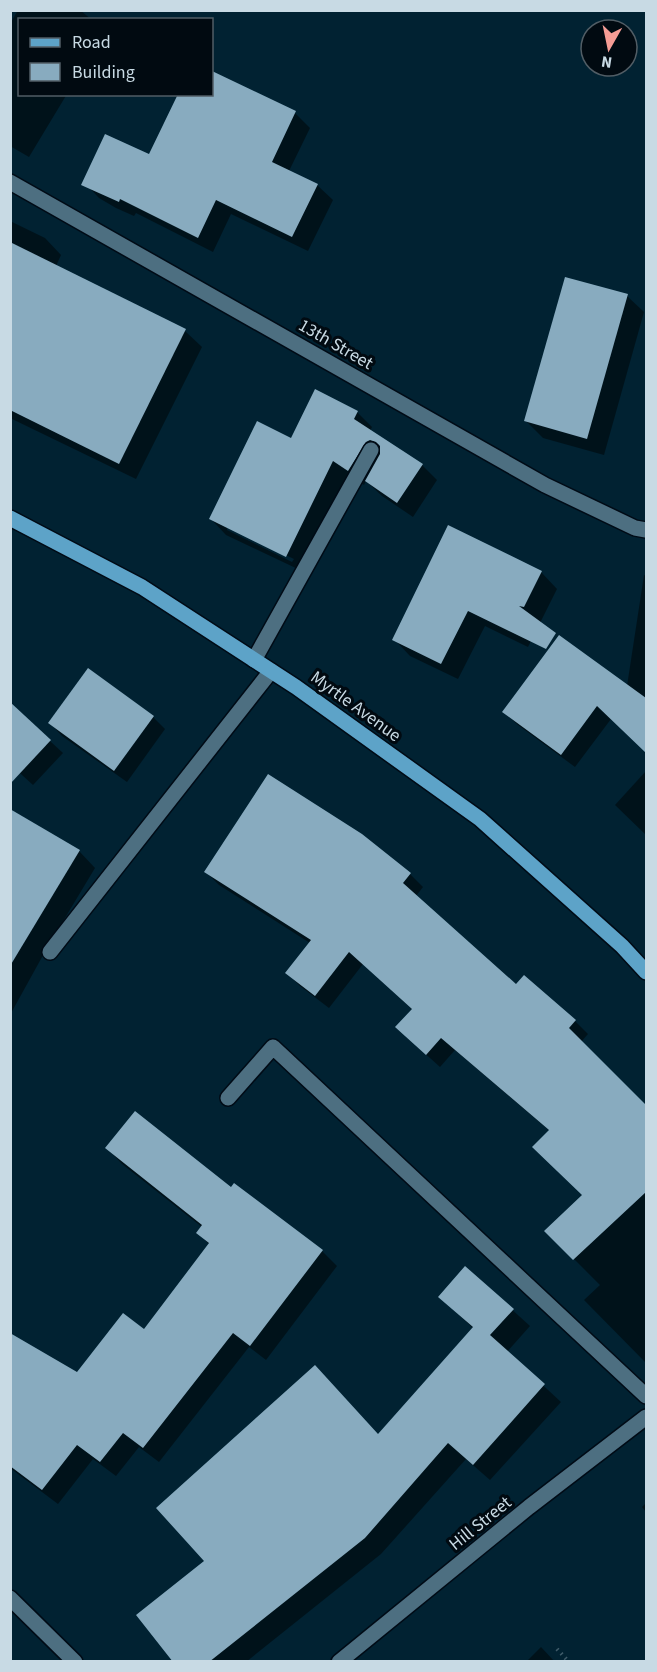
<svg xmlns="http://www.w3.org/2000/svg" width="657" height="1672" viewBox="0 0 657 1672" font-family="'Source Sans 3',sans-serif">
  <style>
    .shadow { fill: #0007; fill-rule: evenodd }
    .building { fill: #88abbf }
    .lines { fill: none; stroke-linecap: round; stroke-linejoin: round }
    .minor-casing { stroke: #000b16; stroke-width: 18 }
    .major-casing { stroke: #000b16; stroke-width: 18 }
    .path { stroke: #405c6a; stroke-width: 4; stroke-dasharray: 1.5 4.5; stroke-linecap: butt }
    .minor { stroke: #4d6f81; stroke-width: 15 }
    .major { stroke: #5da3c8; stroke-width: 15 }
    .labels { text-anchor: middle; stroke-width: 6; stroke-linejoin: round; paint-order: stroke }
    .street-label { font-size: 18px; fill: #c8dae4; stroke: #010a11 }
  </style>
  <rect width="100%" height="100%" fill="#012232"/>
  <g class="shadow">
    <path d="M 18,10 L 80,10 L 92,20 L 20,20 L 20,94 L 67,94 L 29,157 L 10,146 L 10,24 Z"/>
    <path d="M 212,72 L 295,113 L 310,128 L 289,171 L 317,185 L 333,200 L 308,251 L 231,214 L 213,252 L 136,213 L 134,216 L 116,208 L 99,198 L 84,182 L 150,156 L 212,94 Z"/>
    <path d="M 10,221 L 45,238 L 61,255 L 56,266 L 185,331 L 202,347 L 136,479 L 10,418 Z"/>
    <path d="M 627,296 L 644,312 L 604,455 L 543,438 L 526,421 Z"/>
    <path d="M 357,412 L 372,427 L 370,431 L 422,465 L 437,480 L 413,517 L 382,496 L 366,481 L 364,485 L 349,475 L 302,571 L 226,535 L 211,519 L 291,440 ZM 227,527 L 294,559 L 292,562 L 227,530 Z"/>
    <path d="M 541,572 L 557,589 L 528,647 L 485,626 L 458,679 L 410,656 L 394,639 Z"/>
    <path d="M 644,575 L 646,576 L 646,752 L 611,719 L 575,767 L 518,725 L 504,712 L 627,686 Z"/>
    <path d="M 14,708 L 63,753 L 33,785 L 10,764 Z"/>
    <path d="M 153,717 L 165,729 L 127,782 L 62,736 L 50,723 Z"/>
    <path d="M 646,771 L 646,835 L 615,805 Z"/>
    <path d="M 10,811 L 79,851 L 95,868 L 47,948 L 10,1015 Z"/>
    <path d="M 206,872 L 410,874 L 423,887 L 416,896 L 517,986 L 575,1021 L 588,1034 L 581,1042 L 646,1107 L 646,1363 L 584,1300 L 600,1285 L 546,1231 L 584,1196 L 550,1131 L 455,1050 L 440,1067 L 410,1040 L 413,1010 L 363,964 L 329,1008 L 300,986 L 287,973 L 310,943 L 219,885 Z"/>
    <path d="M 107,1148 L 231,1189 L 322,1251 L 337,1266 L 266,1360 L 249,1347 L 159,1462 L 139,1447 L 116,1476 L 93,1459 L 58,1504 L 10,1468 L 10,1335 L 77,1374 L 145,1331 L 210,1245 L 198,1233 L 202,1227 L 122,1164 Z"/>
    <path d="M 466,1268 L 530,1326 L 507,1352 L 561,1402 L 490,1480 L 466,1459 L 381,1554 L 246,1662 L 175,1662 L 474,1329 L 440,1297 Z"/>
    <path d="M 646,1503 L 646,1512 L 642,1507 Z"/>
    <path d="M 541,1647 L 555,1662 L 526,1662 Z"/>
  </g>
  <g class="building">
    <path d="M 212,71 L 296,111 L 272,162 L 318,184 L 292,237 L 216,200 L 198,238 L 120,199 L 119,202 L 81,185 L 105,134 L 149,154 L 178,94 L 212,94 Z"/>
    <path d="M 10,242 L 186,329 L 119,464 L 10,410 Z"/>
    <path d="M 565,277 L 628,294 L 587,439 L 524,421 Z"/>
    <path d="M 315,389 L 358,411 L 354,419 L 423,464 L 397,503 L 365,481 L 380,454 L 380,446 L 376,442 L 370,440 L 366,442 L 348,471 L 333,461 L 286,557 L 209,519 L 257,421 L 291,438 Z"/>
    <path d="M 448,525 L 542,571 L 524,607 L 519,606 L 556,633 L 546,649 L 468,611 L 441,664 L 392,640 Z"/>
    <path d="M 559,635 L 646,698 L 646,753 L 597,706 L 561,755 L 502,712 Z"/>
    <path d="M 88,668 L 154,716 L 114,771 L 48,723 Z"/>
    <path d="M 10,702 L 51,740 L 10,784 Z"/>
    <path d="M 268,774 L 362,834 L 411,873 L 403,883 L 516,984 L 524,975 L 576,1020 L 569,1028 L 646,1105 L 646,1192 L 573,1260 L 544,1231 L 582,1195 L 532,1147 L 549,1130 L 441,1038 L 426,1055 L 395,1027 L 412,1009 L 349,952 L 315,996 L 285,973 L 311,940 L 204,872 Z"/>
    <path d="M 10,809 L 80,850 L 10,966 Z"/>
    <path d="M 135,1111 L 231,1187 L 234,1183 L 323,1250 L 250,1346 L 233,1333 L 143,1448 L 123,1433 L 100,1462 L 77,1445 L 42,1490 L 10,1466 L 10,1333 L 77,1372 L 123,1313 L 144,1329 L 209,1243 L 196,1233 L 202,1225 L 105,1148 Z"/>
    <path d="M 465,1266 L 514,1309 L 490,1335 L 545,1384 L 473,1465 L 448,1443 L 365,1538 L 209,1662 L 173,1662 L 136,1615 L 204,1561 L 156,1508 L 315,1365 L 378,1434 L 473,1327 L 438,1297 Z"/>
  </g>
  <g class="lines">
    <g class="minor-casing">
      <g id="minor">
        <path d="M 10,182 L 545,485 L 635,528 L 646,530"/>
        <path d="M 254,660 L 371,450"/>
        <path d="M 50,952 L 271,671"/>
        <path d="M 228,1098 L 273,1047 L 646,1396"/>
        <path d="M 10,1598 L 75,1662"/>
        <path d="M 339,1662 L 529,1507 L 646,1417"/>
      </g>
    </g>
    <g class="major-casing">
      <path id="major" d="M 10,518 L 142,587 L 296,687 L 480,819 L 622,946 L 646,972"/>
    </g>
    <path class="path" d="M 557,1649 L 569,1662"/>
    <use href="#minor" class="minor"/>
    <use href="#major" class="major"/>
  </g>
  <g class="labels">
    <g class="street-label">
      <text transform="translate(336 344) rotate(30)" y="6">13th Street</text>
      <text transform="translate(356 706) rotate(36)" y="6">Myrtle Avenue</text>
      <text transform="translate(480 1523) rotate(-39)" y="6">Hill Street</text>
    </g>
  </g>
  <rect width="657" height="1672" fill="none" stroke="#c8dae4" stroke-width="24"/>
  <rect x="18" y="18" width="195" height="78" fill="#010a11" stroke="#515d65" stroke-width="1.5"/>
  <rect x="30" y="38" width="30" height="9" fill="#5da3c8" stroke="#515d65" stroke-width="1.5"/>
  <text x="72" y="48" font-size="18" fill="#c8dae4">Road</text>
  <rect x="30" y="63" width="30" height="18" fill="#88abbf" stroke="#515d65" stroke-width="1.5"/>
  <text x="72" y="78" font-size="18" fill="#c8dae4">Building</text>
  <g transform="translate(609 48) rotate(189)"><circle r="28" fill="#010a11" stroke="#515d65" stroke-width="1.5"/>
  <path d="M0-4.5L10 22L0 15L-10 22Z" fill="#f59c95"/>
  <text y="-9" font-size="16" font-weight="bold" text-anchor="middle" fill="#c8dae4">N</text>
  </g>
</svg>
